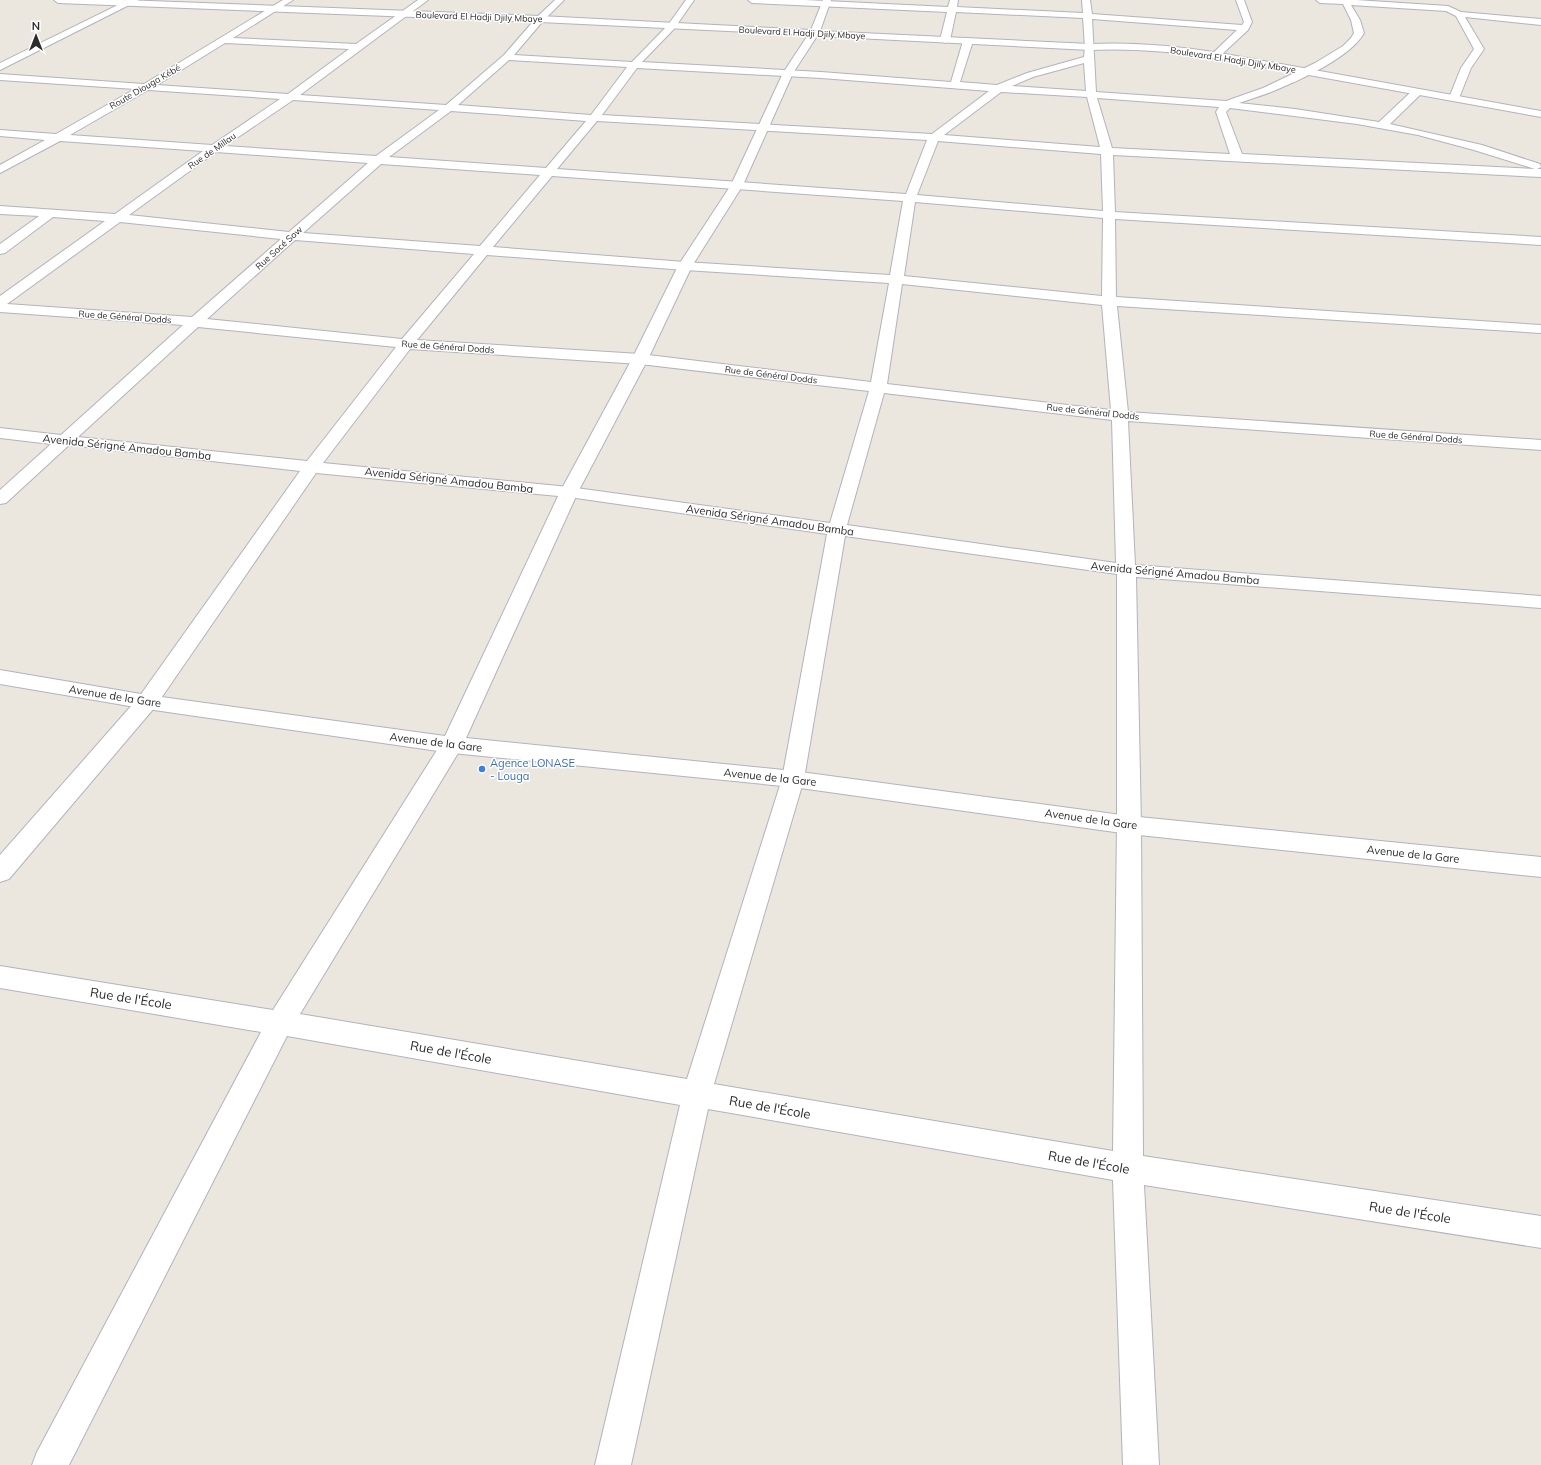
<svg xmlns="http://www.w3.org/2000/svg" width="1541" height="1465" viewBox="0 0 1541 1465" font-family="Mulish,sans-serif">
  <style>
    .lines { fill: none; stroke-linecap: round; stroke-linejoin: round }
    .street-casing { stroke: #b2b3bd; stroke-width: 2 }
    .secondary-casing { stroke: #b2b3bd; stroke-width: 2 }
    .street { fill: #fff; fill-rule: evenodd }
    .secondary { fill: #fff; fill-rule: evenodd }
    .shop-dot { fill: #3f7fe0; stroke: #fff; stroke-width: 1.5 }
    .labels { text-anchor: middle; stroke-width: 3; stroke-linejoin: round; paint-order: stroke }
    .far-street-label { font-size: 9px; fill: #2b2b2b; stroke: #fff }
    .street-label { font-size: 11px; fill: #2b2b2b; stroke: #fff }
    .shop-label { font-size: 11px; fill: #366cbe; stroke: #fff; text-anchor: start }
    .near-street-label { font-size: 13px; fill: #2b2b2b; stroke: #fff }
  </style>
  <rect width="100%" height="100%" fill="#ebe6de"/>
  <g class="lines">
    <g class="street-casing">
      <g id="street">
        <path d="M 128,0 L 139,0 L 0,70 L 0,63 Z"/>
        <path d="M 283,0 L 293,0 L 233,38 L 356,44 L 418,0 L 428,0 L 300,95 L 446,105 L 504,55 L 537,17 L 555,0 L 564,0 L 543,21 L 514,55 L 632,62 L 668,25 L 686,0 L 694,0 L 674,29 L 642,62 L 821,72 L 951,82 L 963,41 L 968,38 L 973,41 L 960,82 L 997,85 L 1027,73 L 1084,57 L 1085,47 L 1083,18 L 956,12 L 950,40 L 945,43 L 940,40 L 947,12 L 752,3 L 748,0 L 805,0 L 948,7 L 950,0 L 958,0 L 957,7 L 1083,13 L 1082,0 L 1090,0 L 1092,14 L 1242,25 L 1244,22 L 1236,0 L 1244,0 L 1252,22 L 1248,30 L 1219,57 L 1213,57 L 1211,55 L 1213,53 L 1237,30 L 1092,19 L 1096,92 L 1226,101 L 1263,88 L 1284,78 L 1315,63 L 1343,46 L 1351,38 L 1354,33 L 1351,20 L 1343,4 L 1320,3 L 1316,0 L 1356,0 L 1448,6 L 1461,12 L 1541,19 L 1541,25 L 1465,17 L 1484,49 L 1471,68 L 1459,98 L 1454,101 L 1449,98 L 1461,68 L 1474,49 L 1456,16 L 1446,11 L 1351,5 L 1360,20 L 1364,33 C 1350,58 1298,81 1271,92 C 1261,96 1250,99 1239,103 L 1295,109 L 1379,122 L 1413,90 L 1421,90 L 1422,92 L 1421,94 L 1390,124 L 1482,145 L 1540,164 L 1541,167 L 1537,169 L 1541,169 L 1541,177 L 1113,155 L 1115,212 L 1541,237 L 1541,245 L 1115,219 L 1116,297 L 1541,325 L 1541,333 L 1117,306 L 1128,412 L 1541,440 L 1541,450 L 1128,421 L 1135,565 L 1541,596 L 1541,608 L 1136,577 L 1141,825 L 1143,1156 L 1541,1216 L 1541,1248 L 1144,1185 L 1159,1465 L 1123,1465 L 1113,1180 L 708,1109 L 631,1465 L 595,1465 L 680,1105 L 287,1036 L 69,1465 L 32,1465 L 37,1452 L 261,1032 L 0,988 L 0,966 L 273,1010 L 444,739 L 452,737 L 460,739 L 463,745 L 300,1014 L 687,1079 L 782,779 L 827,534 L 569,497 L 316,473 L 155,707 L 9,879 L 0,882 L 0,855 L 139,697 L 300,471 L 69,445 L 6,503 L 0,504 L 0,490 L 51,444 L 0,438 L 0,428 L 61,435 L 183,325 L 0,312 L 0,296 L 105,221 L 53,217 L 5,253 L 0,254 L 0,244 L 39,216 L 0,214 L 0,206 L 115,214 L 203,151 L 60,141 L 0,173 L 0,165 L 45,140 L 0,136 L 0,130 L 56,134 L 135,89 L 0,80 L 0,74 L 144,84 ZM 225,43 L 349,49 L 288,94 L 157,85 ZM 509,60 L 627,67 L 591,115 L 458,105 ZM 1084,63 L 1086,91 L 1012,86 L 1033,77 ZM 637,68 L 821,78 L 989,91 L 932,134 L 602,115 ZM 148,90 L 280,99 L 212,145 L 70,135 ZM 1001,92 L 1087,97 L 1100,147 L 944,135 ZM 1097,98 L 1219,107 L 1216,112 L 1230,154 L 1112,148 ZM 293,100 L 439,110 L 376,156 L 225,146 ZM 1230,108 L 1357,124 L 1418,135 L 1474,150 L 1535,169 L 1242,154 L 1226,112 ZM 451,111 L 586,121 L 546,168 L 389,157 ZM 597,121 L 927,140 L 906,194 L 557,169 ZM 938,141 L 1101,154 L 1103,211 L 917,195 ZM 216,152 L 368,163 L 289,232 L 129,215 ZM 381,164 L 540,175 L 480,246 L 303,233 ZM 552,176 L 903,201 L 890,275 L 685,262 L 493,247 ZM 915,202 L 1103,218 L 1102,296 L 904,276 ZM 120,222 L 281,239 L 192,317 L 7,304 ZM 295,240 L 474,254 L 402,339 L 207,319 ZM 487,255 L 685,270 L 889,283 L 871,382 L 640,354 L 417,340 ZM 902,284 L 1102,305 L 1111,410 L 887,384 ZM 198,327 L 396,347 L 307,461 L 78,437 ZM 410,349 L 640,364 L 869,391 L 830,523 L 569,487 L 323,463 ZM 884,393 L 1112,420 L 1116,563 L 847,525 ZM 845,536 L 1117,574 L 1117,825 L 1113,1151 L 714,1084 L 804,779 Z"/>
      </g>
    </g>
    <g class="secondary-casing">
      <path id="secondary" d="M 54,0 L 123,0 L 540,16 L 811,30 L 823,0 L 831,0 L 820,31 L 1090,44 C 1134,42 1176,46 1220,53 L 1541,111 L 1541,117 L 1220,59 C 1176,52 1134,48 1090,50 L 817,36 L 793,73 L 743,185 L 692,266 L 648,359 L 578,492 L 466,738 L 793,771 L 1129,816 L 1541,857 L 1541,877 L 1129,834 L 793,787 L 452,753 L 147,709 L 0,684 L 0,670 L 147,695 L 445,736 L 560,492 L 632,359 L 678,266 L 731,185 L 783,73 L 808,35 L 540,22 L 58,3 Z"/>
    </g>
    <use href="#street" class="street"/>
    <use href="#secondary" class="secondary"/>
  </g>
  <circle class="shop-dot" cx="482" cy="769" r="4"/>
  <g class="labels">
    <g class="far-street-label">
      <text transform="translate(479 17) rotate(2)" y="3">Boulevard El Hadji Djily Mbaye</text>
      <text transform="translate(802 33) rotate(3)" y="3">Boulevard El Hadji Djily Mbaye</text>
      <text transform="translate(1233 60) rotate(9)" y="3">Boulevard El Hadji Djily Mbaye</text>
      <text transform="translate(145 87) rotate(-30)" y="3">Route Diouga Kébé</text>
      <text transform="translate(212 151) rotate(-35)" y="3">Rue de Millau</text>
      <text transform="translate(279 248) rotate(-42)" y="3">Rue Socé Sow</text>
      <text transform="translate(125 317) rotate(4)" y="3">Rue de Général Dodds</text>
      <text transform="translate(448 347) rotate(4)" y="3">Rue de Général Dodds</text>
      <text transform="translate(771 375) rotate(7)" y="3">Rue de Général Dodds</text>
      <text transform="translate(1093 412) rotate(6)" y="3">Rue de Général Dodds</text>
      <text transform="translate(1416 437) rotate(4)" y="3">Rue de Général Dodds</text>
    </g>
    <g class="street-label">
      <text transform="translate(127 447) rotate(6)" y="4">Avenida Sérigné Amadou Bamba</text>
      <text transform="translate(449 480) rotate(6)" y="4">Avenida Sérigné Amadou Bamba</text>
      <text transform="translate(770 520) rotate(8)" y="4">Avenida Sérigné Amadou Bamba</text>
      <text transform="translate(1175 573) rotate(5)" y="4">Avenida Sérigné Amadou Bamba</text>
      <text transform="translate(115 696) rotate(9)" y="4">Avenue de la Gare</text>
      <text transform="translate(436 742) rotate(7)" y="4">Avenue de la Gare</text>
      <text transform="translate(770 777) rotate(6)" y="4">Avenue de la Gare</text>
      <text transform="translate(1091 819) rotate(8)" y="4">Avenue de la Gare</text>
      <text transform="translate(1413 854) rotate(6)" y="4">Avenue de la Gare</text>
    </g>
    <g class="shop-label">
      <text x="490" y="767">Agence LONASE<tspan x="490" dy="13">- Louga</tspan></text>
    </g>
    <g class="near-street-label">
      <text transform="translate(131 998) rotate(9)" y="5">Rue de l'École</text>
      <text transform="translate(451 1052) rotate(10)" y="5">Rue de l'École</text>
      <text transform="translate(770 1107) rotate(10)" y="5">Rue de l'École</text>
      <text transform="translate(1089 1162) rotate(10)" y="5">Rue de l'École</text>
      <text transform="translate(1410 1212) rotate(9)" y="5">Rue de l'École</text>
    </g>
  </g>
  <g transform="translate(36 36)" stroke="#ffffff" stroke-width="3" paint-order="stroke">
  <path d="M0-3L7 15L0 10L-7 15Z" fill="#2b2b2b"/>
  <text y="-6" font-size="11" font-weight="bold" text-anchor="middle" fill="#2b2b2b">N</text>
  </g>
</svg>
